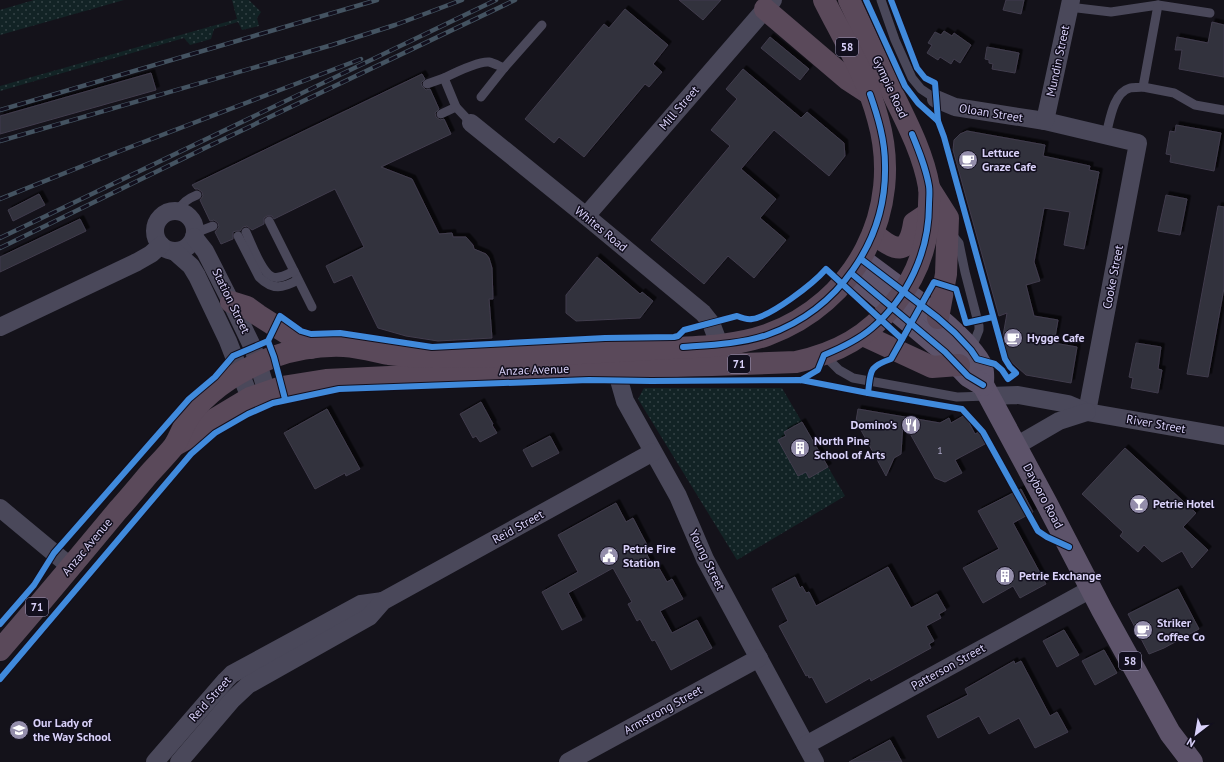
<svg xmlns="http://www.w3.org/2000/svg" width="1224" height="762" viewBox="0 0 1224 762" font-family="'PT Sans',sans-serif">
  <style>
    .green { fill: url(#green-dots) }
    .building { fill: #32303c; stroke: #413d4d; filter: url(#shadow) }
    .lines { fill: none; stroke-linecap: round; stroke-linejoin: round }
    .lane { stroke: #4a485a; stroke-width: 9 }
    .street { stroke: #4a485a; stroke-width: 18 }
    .primary { stroke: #5d536a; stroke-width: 22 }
    .highway { stroke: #5a495a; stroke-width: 22 }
    .rail-casing { stroke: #445361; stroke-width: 4.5 }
    .rail { stroke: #120f1d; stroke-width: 3; stroke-dasharray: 9; stroke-linecap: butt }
    .cycleway-casing { stroke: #120f1d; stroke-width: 8 }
    .cycleway { stroke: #408adc; stroke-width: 6 }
    .labels { text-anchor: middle; stroke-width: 3; stroke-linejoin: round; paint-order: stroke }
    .number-label { font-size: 10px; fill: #afa9ca }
    .shield { fill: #120f1d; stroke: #9d97b7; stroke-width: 1 }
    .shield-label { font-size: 11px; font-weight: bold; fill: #d9d1f9 }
    .street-label { font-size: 12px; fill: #d9d1f9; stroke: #120f1d }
    .poi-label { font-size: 12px; font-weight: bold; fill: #d9d1f9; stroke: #120f1d; text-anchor: start }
  </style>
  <defs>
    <pattern id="green-dots" width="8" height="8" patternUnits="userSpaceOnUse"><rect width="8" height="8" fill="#122325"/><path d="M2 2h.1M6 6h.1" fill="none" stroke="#344245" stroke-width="1.8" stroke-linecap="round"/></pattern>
    <filter id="shadow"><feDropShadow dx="3.5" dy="-3.5" stdDeviation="0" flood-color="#0009"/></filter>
  </defs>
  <rect width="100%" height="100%" fill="#14121a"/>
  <g class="green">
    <path d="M 34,0 L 124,0 L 0,35 L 0,10 Z"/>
    <path d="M 232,0 L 249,0 L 261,12 L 257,18 L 259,26 L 242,30 L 238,22 L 214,29 L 211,39 L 190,45 L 184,38 L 0,91 L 0,86 L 237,19 Z"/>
    <path d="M 644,388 L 782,388 L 845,496 L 737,560 L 638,399 Z"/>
  </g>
  <g class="building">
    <path d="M 679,0 L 721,0 L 703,20 Z"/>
    <path d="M 1006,0 L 1024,0 L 1021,14 L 1003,10 Z"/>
    <path d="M 625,9 L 668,45 L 653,64 L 662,72 L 649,87 L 645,84 L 584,157 L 559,137 L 554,143 L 525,119 L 604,24 L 609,28 Z"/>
    <path d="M 1212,22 L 1224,25 L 1224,77 L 1179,69 L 1182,50 L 1175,50 L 1177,37 L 1208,43 Z"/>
    <path d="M 944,31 L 952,36 L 954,33 L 971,45 L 960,63 L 954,59 L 951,64 L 940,57 L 938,60 L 927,53 L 932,45 L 928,43 L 935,32 L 941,35 Z"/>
    <path d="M 770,37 L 809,69 L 800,80 L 761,48 Z"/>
    <path d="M 987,47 L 1019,53 L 1015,73 L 992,69 L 993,64 L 989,63 L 989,60 L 985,59 Z"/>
    <path d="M 743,69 L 801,118 L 807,112 L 844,143 L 845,156 L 829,176 L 774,130 L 741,169 L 776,199 L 760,218 L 786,240 L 754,278 L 728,256 L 704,284 L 651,240 L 730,146 L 711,130 L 737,99 L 726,89 Z"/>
    <path d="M 151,73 L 156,90 L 0,134 L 0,116 Z"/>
    <path d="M 422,74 L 425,79 L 421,83 L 422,86 L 426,90 L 430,89 L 439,109 L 435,113 L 436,117 L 440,120 L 444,119 L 451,134 L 381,167 L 412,179 L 439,234 L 452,233 L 453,237 L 466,237 L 473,245 L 474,249 L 486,254 L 489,258 L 492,268 L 493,299 L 489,299 L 492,338 L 438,341 L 406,336 L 378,328 L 352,275 L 334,283 L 326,266 L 364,247 L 335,189 L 274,219 L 272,216 L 267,216 L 264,218 L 264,224 L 252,230 L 247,226 L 243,227 L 240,231 L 236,231 L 233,232 L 233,239 L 221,244 L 215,232 L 219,227 L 218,223 L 214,220 L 210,221 L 200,200 L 203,196 L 202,192 L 198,189 L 195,189 L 192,185 Z"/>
    <path d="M 1176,125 L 1221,133 L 1214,171 L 1170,162 L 1171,155 L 1166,154 L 1170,131 L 1175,132 Z"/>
    <path d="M 967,131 L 1045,145 L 1043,156 L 1090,166 L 1089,170 L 1099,172 L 1084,249 L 1064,245 L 1070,212 L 1044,208 L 1034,262 L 1040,281 L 1026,285 L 1034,316 L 1058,320 L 1054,343 L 1077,347 L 1071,383 L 1026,375 L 1008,359 L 1003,336 L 1007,313 L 999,316 L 953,150 L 954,140 L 960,134 Z"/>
    <path d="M 39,194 L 45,205 L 13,221 L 8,210 Z"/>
    <path d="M 1166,195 L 1187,199 L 1180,235 L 1158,231 Z"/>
    <path d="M 1218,206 L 1224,207 L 1224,288 L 1208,377 L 1187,374 Z"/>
    <path d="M 80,219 L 86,231 L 0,272 L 0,257 Z"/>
    <path d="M 597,257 L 640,294 L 642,292 L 653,301 L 640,318 L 576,321 L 566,313 L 566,295 Z"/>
    <path d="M 1136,343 L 1161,347 L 1158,369 L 1162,370 L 1158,393 L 1131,388 L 1133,378 L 1129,377 Z"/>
    <path d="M 481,402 L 493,424 L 492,425 L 497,433 L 480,442 L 476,436 L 473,438 L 460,414 Z"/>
    <path d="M 327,409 L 360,469 L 346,476 L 345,473 L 315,489 L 284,433 Z"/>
    <path d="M 858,409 L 940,423 L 949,418 L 951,423 L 965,415 L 975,434 L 979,432 L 985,444 L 955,460 L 962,473 L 945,482 L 935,478 L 903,421 L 901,454 L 894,458 L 886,476 L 856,421 Z"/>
    <path d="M 802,422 L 828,467 L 809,478 L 806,472 L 798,476 L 778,440 L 786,436 L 784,432 Z"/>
    <path d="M 550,436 L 559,453 L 532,467 L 523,450 Z"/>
    <path d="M 1125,448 L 1196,513 L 1183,527 L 1208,550 L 1192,568 L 1182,551 L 1162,562 L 1144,545 L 1138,552 L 1120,536 L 1123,532 L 1082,494 Z"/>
    <path d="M 1021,489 L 1033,512 L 1013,523 L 1046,584 L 1020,598 L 1013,586 L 983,603 L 963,568 L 999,549 L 978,511 Z"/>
    <path d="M 616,503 L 626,522 L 633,518 L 647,545 L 643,547 L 655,570 L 659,568 L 667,582 L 672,579 L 683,599 L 660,611 L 672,633 L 697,620 L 712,648 L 671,670 L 655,640 L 652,641 L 640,619 L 637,621 L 628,604 L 632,602 L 613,568 L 568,593 L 582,620 L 562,630 L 542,592 L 578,572 L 558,535 Z"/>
    <path d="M 888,567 L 911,608 L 937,594 L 946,610 L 939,614 L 941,618 L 926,626 L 934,641 L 929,644 L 931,648 L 871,681 L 870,678 L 826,703 L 812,677 L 809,678 L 808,675 L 806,676 L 779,626 L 788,621 L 772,589 L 795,577 L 800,588 L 802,586 L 806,593 L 809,592 L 816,606 Z"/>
    <path d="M 1178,589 L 1199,629 L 1164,648 L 1149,654 L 1128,614 Z"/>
    <path d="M 1064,630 L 1079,655 L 1057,667 L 1043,641 Z"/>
    <path d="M 1104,650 L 1117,673 L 1095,685 L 1082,661 Z"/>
    <path d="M 1014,661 L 1015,664 L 1021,661 L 1050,716 L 1057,712 L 1068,732 L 1035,748 L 1019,718 L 989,734 L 979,716 L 938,738 L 927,716 L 968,695 L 965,689 Z"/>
    <path d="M 890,740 L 902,762 L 849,762 Z"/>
  </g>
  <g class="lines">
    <g class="lane">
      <path d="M 881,0 L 895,40 L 912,78 L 921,89 L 936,99"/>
      <path d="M 1069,7 L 1111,12 L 1158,5 L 1210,13"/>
      <path d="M 427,84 L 444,78"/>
      <path d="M 1143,87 L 1174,93 L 1195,105 L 1223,110"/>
      <path d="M 481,97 L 504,68 L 542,25"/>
      <path d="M 441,114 L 456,107"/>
      <path d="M 471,123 L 456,107 L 444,78 C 454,73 479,61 489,62 C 494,63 499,66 504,68"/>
      <path d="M 1106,135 C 1110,120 1113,93 1130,88 C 1133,87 1139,88 1143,87 L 1158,5"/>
      <path d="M 178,211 C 182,202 189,198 197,195"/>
      <path d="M 269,221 L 312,307"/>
      <path d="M 246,232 C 251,243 262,274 273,277 C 280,279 288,274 294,271"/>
      <path d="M 950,232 L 959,243 L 965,272 L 979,326 L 979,330 L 971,350"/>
      <path d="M 195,233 L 213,226"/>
      <path d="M 238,236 L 259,277 C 273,291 283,288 298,280"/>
      <path d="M 824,355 L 839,370 L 853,378 L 957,397 L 988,396"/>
    </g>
    <g class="street">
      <path d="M 936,99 L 955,107 L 1045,121 L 1138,143 L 1087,412"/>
      <path d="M 1045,121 L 1071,0"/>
      <path d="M 471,123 L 586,216 L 703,313 L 711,323 L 719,344"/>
      <circle cx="175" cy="231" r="20"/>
      <path d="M 586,216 L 773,0"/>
      <path d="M 194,237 L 205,251 L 231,302 L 253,348 L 267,392"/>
      <path d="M 174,251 L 191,266 L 197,276 L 228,341 L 250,398"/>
      <path d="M 0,327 L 137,262 L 151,254 L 161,245"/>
      <path d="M 617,355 L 619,380 L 625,401 L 678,496 L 705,559 L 815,762"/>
      <path d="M 990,396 L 1018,395 L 1068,404 L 1087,412 L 1224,436"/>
      <path d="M 1016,446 L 1059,421 L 1087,412"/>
      <path d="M 0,508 L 71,567"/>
      <path d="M 806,745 L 1091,589"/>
      <path d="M 155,762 L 226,680 L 232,674 L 361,604 L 383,601"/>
      <path d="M 179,762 L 232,700 L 248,685 L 369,617 L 383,601 L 653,452"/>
      <path d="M 568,762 L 759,658"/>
    </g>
    <g class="primary">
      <path d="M 861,259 C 896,286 933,310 964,342 C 970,349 979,358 982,367 C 984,372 983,380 983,385 L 1047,504 L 1102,610 L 1170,733 L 1192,762"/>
      <path d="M 851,273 L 945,352 L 968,376 L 983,385"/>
    </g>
    <g class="highway">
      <path d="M 765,9 L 847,79 L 870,94"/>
      <path d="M 929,188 L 948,218 L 946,274 L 938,318"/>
      <path d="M 873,233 C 894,251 909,257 914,223 L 926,215"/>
      <path d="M 231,302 L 247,307 L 258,315 L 310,348"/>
      <path d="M 863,335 L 932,367 L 959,365"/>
      <path d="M 175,445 L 204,429 L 215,419 L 250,398 L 282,387 L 326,380 L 537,370 L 712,365 L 796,362 C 838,353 868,336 895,303 C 918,275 929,241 929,205 C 929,199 930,192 929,187 C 923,152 905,119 890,88 C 876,59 863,29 849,0"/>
      <path d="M 0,650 C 40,604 79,557 118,510 C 128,499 138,487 148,475 C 156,466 166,456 174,446 C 180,437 183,426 189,417 C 194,408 203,400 211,393 C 229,377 251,366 273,357 C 295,349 320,345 344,346 C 359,347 374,351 389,354 C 404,356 419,357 434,357 C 506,357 578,354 650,349 C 689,347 730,348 767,335 C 856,303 904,210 878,119 C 867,77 843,38 824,0"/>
    </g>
    <g class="rail-casing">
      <g id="rail">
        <path d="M 0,110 L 377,0"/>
        <path d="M 0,141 L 332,45 L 395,25 L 462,0"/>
        <path d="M 0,199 L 120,151 L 361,59"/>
        <path d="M 0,238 L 496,0"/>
        <path d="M 0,248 L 205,148 L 515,0"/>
      </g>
    </g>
    <use href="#rail" class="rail"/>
    <g class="cycleway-casing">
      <g id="cycleway">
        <path d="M 866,0 L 905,86 L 918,103 L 938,121"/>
        <path d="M 861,259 L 938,318 L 955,333 L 971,350 L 977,359 L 995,364 L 1002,370 L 1008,379 L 1016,373 L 1010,367 L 1005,359 L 944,137 L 938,121 L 935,83 L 925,78 L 917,68 L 891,0"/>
        <path d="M 851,273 L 945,352 L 968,376 L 983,385"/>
        <path d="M 268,341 L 274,357 L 285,399"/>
        <path d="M 683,347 C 711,345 740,344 767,335 C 838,310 887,241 885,165 C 885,140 878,117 870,94"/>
        <path d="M 801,380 L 818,370 L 824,355 C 841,348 858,340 872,328 C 908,297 929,252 929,205 C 929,199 930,192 929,186 C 926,168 919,151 912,134"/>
        <path d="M 868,393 C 871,371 868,367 891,359 L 934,282 L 956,289 L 966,323 L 993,317"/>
        <path d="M 0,624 L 34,585 L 54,553 L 189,399 L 215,377 L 233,356 L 268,341 L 280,316 L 301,331 L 311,334 L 340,333 L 432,347 L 605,338 L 674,337 L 678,336 L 684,330 L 737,316 C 742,318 747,320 752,319 C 770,317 813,284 826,269 L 902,339"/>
        <path d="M 0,679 L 191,454 L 215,433 L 248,414 L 273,403 L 339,389 L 589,380 L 651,381 L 801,380 L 868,393 L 962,409 L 983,432 L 1038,531 L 1047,537 L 1069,547"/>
      </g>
    </g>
    <use href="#cycleway" class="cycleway"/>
  </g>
  <defs>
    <g id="cafe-disc" transform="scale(1)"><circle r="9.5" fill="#948eab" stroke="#120f1d"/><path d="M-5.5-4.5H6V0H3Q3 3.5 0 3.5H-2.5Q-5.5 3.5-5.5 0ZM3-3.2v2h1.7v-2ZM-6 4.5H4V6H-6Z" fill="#fff"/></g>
    <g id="restaurant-disc" transform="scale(1)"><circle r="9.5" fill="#948eab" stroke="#120f1d"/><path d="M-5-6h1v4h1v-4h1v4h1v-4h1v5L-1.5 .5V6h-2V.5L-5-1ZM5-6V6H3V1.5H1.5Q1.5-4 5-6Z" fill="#fff"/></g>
    <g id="building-disc" transform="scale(1)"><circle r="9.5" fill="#948eab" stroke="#120f1d"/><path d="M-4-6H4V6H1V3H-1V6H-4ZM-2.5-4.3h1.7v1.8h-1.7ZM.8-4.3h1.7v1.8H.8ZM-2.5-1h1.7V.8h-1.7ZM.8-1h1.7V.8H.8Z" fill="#fff"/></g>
    <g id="bar-disc" transform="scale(1)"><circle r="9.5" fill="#948eab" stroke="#120f1d"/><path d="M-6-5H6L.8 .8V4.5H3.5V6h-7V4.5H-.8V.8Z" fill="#fff"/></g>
    <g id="civic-disc" transform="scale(1)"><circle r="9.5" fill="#948eab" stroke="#120f1d"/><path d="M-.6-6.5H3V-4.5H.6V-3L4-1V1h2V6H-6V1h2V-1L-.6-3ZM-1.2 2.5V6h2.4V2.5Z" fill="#fff"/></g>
    <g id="school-disc" transform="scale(1)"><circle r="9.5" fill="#948eab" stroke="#120f1d"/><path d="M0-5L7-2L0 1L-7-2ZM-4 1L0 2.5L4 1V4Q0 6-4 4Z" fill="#fff"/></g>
  </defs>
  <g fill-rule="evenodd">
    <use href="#cafe-disc" x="968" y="160"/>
    <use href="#cafe-disc" x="1013" y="338"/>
    <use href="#restaurant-disc" x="911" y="425"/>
    <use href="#building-disc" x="800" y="448"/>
    <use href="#bar-disc" x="1139" y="504"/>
    <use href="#civic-disc" x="609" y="556"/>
    <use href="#building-disc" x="1005" y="576"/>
    <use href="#cafe-disc" x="1143" y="630"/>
    <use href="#school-disc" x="19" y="730"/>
  </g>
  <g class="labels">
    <g class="number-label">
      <text x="940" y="454">1</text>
    </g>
    <g class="shield">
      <rect x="836" y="38" width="22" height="18" rx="3"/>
      <rect x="728" y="355" width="22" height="18" rx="3"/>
      <rect x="26" y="598" width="22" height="18" rx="3"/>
      <rect x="1119" y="652" width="22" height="18" rx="3"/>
    </g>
    <g class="shield-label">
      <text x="847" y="51">58</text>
      <text x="739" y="368">71</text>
      <text x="37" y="611">71</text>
      <text x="1130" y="665">58</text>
    </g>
    <g class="street-label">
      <text transform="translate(1058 61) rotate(-78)" y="4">Mundin Street</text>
      <text transform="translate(890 87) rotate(65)" y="4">Gympie Road</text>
      <text transform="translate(679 108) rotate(-49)" y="4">Mill Street</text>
      <text transform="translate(991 113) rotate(9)" y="4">Oloan Street</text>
      <text transform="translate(601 229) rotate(39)" y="4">Whites Road</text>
      <text transform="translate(1113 277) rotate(-79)" y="4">Cooke Street</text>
      <text transform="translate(231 301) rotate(64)" y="4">Station Street</text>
      <text transform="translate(534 370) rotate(-2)" y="4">Anzac Avenue</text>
      <text transform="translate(1156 424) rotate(10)" y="4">River Street</text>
      <text transform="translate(1043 496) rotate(62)" y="4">Dayboro Road</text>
      <text transform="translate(518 527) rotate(-29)" y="4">Reid Street</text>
      <text transform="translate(87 547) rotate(-50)" y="4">Anzac Avenue</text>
      <text transform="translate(707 560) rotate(64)" y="4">Young Street</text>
      <text transform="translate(948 667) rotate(-29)" y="4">Patterson Street</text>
      <text transform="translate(210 699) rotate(-48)" y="4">Reid Street</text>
      <text transform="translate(663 710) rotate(-29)" y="4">Armstrong Street</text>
    </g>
    <g class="poi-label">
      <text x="982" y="157">Lettuce<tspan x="982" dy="14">Graze Cafe</tspan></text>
      <text x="1027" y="342">Hygge Cafe</text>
      <text x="897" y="429" text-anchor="end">Domino's</text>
      <text x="814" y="445">North Pine<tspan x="814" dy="14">School of Arts</tspan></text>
      <text x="1153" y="508">Petrie Hotel</text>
      <text x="623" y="553">Petrie Fire<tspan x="623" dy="14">Station</tspan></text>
      <text x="1019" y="580">Petrie Exchange</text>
      <text x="1157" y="627">Striker<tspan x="1157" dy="14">Coffee Co</tspan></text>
      <text x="33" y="727">Our Lady of<tspan x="33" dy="14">the Way School</tspan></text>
    </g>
  </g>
  <g transform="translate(1196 734) rotate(211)" stroke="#120f1d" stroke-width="3" paint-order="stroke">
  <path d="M0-3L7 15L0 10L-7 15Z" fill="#d9d1f9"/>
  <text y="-6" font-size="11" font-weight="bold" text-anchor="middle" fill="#d9d1f9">N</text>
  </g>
</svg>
